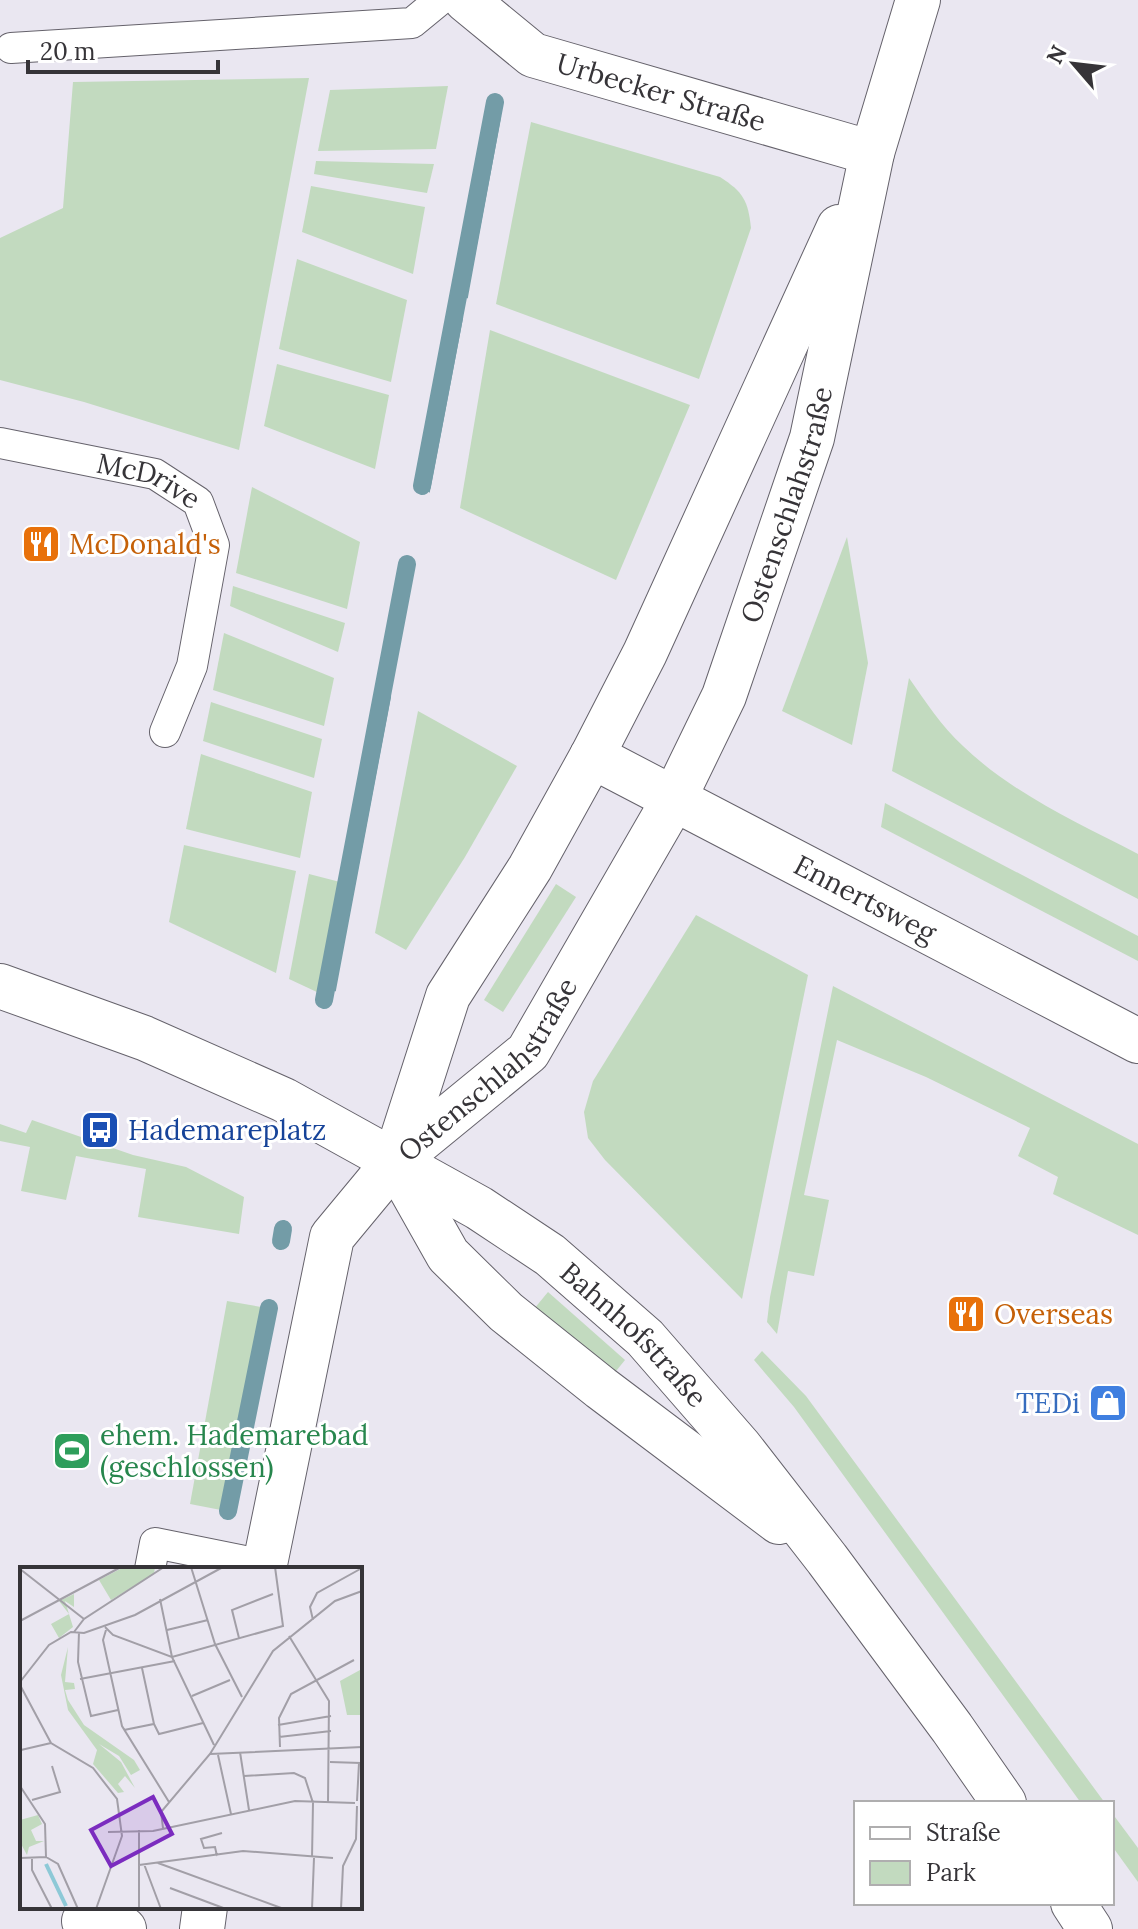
<svg xmlns="http://www.w3.org/2000/svg" width="1138" height="1929" viewBox="0 0 1138 1929" font-family="Lora,serif">
  <style>
    .green { fill: #c2dabf }
    .water { fill: #8dc9d7; stroke: #739ca7; stroke-width: 2 }
    .lines { fill: none; stroke-linecap: round; stroke-linejoin: round }
    .stream { stroke: #739ca7; stroke-width: 18 }
    .lane-casing { stroke: #65626b; stroke-width: 32 }
    .street-casing { stroke: #65626b; stroke-width: 46 }
    .secondary-casing { stroke: #65626b; stroke-width: 46 }
    .lane { stroke: #fff; stroke-width: 30 }
    .street { stroke: #fff; stroke-width: 44 }
    .secondary { stroke: #fff; stroke-width: 44 }
    .labels { text-anchor: middle; stroke-width: 6; stroke-linejoin: round; paint-order: stroke }
    .street-label { font-size: 28px; fill: #363438; stroke: #fff }
    .food-label { font-size: 28px; fill: #c56008; stroke: #fff; text-anchor: start }
    .transit-label { font-size: 28px; fill: #164399; stroke: #fff; text-anchor: start }
    .shop-label { font-size: 28px; fill: #366cbe; stroke: #fff; text-anchor: end }
    .leisure-label { font-size: 28px; fill: #27864d; stroke: #fff; text-anchor: start }
    .inset-river { fill: none; stroke: #8dc9d7; stroke-width: 4 }
    .inset-road { fill: none; stroke: #a29fa7; stroke-width: 2 }
    .view { fill: #7b2cbf; fill-opacity: 0.15; stroke: #7b2cbf; stroke-width: 4 }
    .inset-edge { fill: none; stroke: #363438; stroke-width: 4 }
  </style>
  <rect width="100%" height="100%" fill="#eae7f1"/>
  <g class="green">
    <path d="M 309,78 L 239,450 L 84,402 L 0,380 L 0,238 L 63,208 L 73,82 Z"/>
    <path d="M 448,86 L 436,149 L 318,151 L 330,90 Z"/>
    <path d="M 531,122 L 720,177 C 743,192 748,200 751,228 L 699,379 L 496,304 Z"/>
    <path d="M 316,161 L 434,164 L 427,193 L 314,174 Z"/>
    <path d="M 311,186 L 425,207 L 413,274 L 302,232 Z"/>
    <path d="M 297,259 L 407,300 L 391,382 L 279,349 Z"/>
    <path d="M 490,330 L 690,405 L 616,580 L 460,508 Z"/>
    <path d="M 277,364 L 389,395 L 375,469 L 264,426 Z"/>
    <path d="M 252,487 L 360,542 L 347,609 L 236,573 Z"/>
    <path d="M 847,537 L 868,663 L 852,745 L 782,711 Z"/>
    <path d="M 233,586 L 345,623 L 338,652 L 230,606 Z"/>
    <path d="M 224,633 L 334,678 L 324,726 L 213,690 Z"/>
    <path d="M 909,678 C 926,702 941,726 963,746 C 1013,794 1078,823 1138,854 L 1138,899 L 892,771 Z"/>
    <path d="M 211,702 L 322,739 L 314,778 L 203,741 Z"/>
    <path d="M 418,711 L 517,766 L 465,857 L 406,950 L 375,933 Z"/>
    <path d="M 201,754 L 312,792 L 300,858 L 186,829 Z"/>
    <path d="M 885,803 L 1138,936 L 1138,961 L 881,827 Z"/>
    <path d="M 184,845 L 296,871 L 276,973 L 169,922 Z"/>
    <path d="M 309,874 L 340,882 L 319,993 L 289,979 Z"/>
    <path d="M 556,884 L 576,897 L 503,1012 L 484,1000 Z"/>
    <path d="M 696,915 L 808,975 L 742,1299 L 605,1160 L 588,1138 L 584,1112 L 593,1081 Z"/>
    <path d="M 833,986 L 1138,1144 L 1138,1235 L 1053,1194 L 1058,1177 L 1018,1156 L 1030,1128 L 926,1077 L 837,1040 L 804,1195 L 829,1200 L 814,1276 L 788,1271 L 777,1334 L 767,1322 L 770,1297 Z"/>
    <path d="M 32,1120 L 133,1155 L 186,1167 L 244,1197 L 239,1234 L 138,1217 L 146,1169 L 76,1156 L 66,1200 L 21,1191 L 30,1147 L 0,1141 L 0,1124 L 26,1133 Z"/>
    <path d="M 548,1292 L 625,1360 L 612,1376 L 534,1309 Z"/>
    <path d="M 227,1301 L 261,1307 L 221,1510 L 190,1504 Z"/>
    <path d="M 762,1351 L 806,1396 L 1105,1803 L 1081,1803 L 794,1407 L 754,1360 Z"/>
    <path d="M 1112,1813 L 1138,1848 L 1138,1882 L 1112,1846 Z"/>
  </g>
  <g class="water">
    <path d="M 492,114 L 500,117 L 467,297 L 458,292 Z"/>
    <path d="M 455,315 L 462,318 L 429,491 L 422,486 Z"/>
    <path d="M 382,693 L 390,697 L 335,990 L 327,986 Z"/>
    <path d="M 269,1308 L 274,1310 L 235,1513 L 228,1511 Z"/>
  </g>
  <g class="lines">
    <g class="stream">
      <path d="M 422,486 L 495,102"/>
      <path d="M 324,1000 L 407,564"/>
      <path d="M 281,1241 L 283,1229"/>
      <path d="M 228,1511 L 269,1308"/>
    </g>
    <g class="lane-casing">
      <g id="lane">
        <path d="M 11,48 L 412,23 L 440,0"/>
        <path id="s1" d="M 0,443 L 155,474 L 198,502 L 214,545 L 192,666 L 165,732"/>
        <path d="M 150,1569 L 155,1543 L 264,1565"/>
      </g>
    </g>
    <g class="street-casing">
      <g id="street">
        <path id="s2" d="M 466,0 L 533,55 L 872,153"/>
        <path id="s3" d="M 592,756 L 1138,1041"/>
        <path d="M 264,1569 L 332,1237 L 395,1161"/>
        <path d="M 84,1921 L 124,1929"/>
        <path d="M 202,1929 L 205,1907"/>
      </g>
    </g>
    <g class="secondary-casing">
      <g id="secondary">
        <path id="s4" d="M 0,986 L 144,1038 L 284,1100 L 479,1208 L 550,1255 L 645,1338 L 740,1447 L 827,1559 L 952,1728 L 1004,1803"/>
        <path id="s5" d="M 395,1161 L 528,1052 L 674,799 L 724,696 L 812,438 L 872,153 L 918,0"/>
        <path d="M 395,1161 L 448,996 L 530,868 L 592,756 L 645,653 L 839,227"/>
        <path d="M 395,1161 L 448,1255 L 506,1312 L 601,1388 L 779,1522"/>
        <path d="M 1073,1903 L 1090,1929"/>
      </g>
    </g>
    <use href="#lane" class="lane"/>
    <use href="#street" class="street"/>
    <use href="#secondary" class="secondary"/>
  </g>
  <defs>
    <g id="restaurant-square" transform="scale(2)"><rect x="-9" y="-9" width="18" height="18" rx="4" fill="#e8710a" stroke="#fff"/><path d="M-5-6h1v4h1v-4h1v4h1v-4h1v5L-1.5 .5V6h-2V.5L-5-1ZM5-6V6H3V1.5H1.5Q1.5-4 5-6Z" fill="#fff"/></g>
    <g id="bus-square" transform="scale(2)"><rect x="-9" y="-9" width="18" height="18" rx="4" fill="#1a4fb4" stroke="#fff"/><path d="M-5-6H5V4H4V6H2V4H-2V6H-4V4H-5ZM-3.5-4V0h7V-4ZM-3.5 1.2v1.5H-2V1.2ZM2 1.2v1.5H3.5V1.2Z" fill="#fff"/></g>
    <g id="shop-square" transform="scale(2)"><rect x="-9" y="-9" width="18" height="18" rx="4" fill="#3f7fe0" stroke="#fff"/><path d="M-5-2.5h2.3a2.7 3.5 0 0 1 5.4 0H5L5.5 6h-11ZM-1.5-2.5h3a1.5 2.3 0 0 0-3 0Z" fill="#fff"/></g>
    <g id="stadium-square" transform="scale(2)"><rect x="-9" y="-9" width="18" height="18" rx="4" fill="#2e9e5b" stroke="#fff"/><path d="M0-5a6.5 5 0 1 0 0 10a6.5 5 0 1 0 0-10ZM-3.5-1.8h7v3.6h-7Z" fill="#fff"/></g>
  </defs>
  <g fill-rule="evenodd">
    <use href="#restaurant-square" x="41" y="544"/>
    <use href="#bus-square" x="100" y="1130"/>
    <use href="#restaurant-square" x="966" y="1314"/>
    <use href="#shop-square" x="1108" y="1403"/>
    <use href="#stadium-square" x="72" y="1451"/>
  </g>
  <g class="labels">
    <g class="street-label">
      <text dy="10" stroke="none"><textPath href="#s2" startOffset="220">Urbecker Straße</textPath></text>
      <text dy="10" stroke="none"><textPath href="#s1" startOffset="154">McDrive</textPath></text>
      <text dy="10" stroke="none"><textPath href="#s5" startOffset="780">Ostenschlahstraße</textPath></text>
      <text dy="10" stroke="none"><textPath href="#s3" startOffset="308">Ennertsweg</textPath></text>
      <text dy="10" stroke="none"><textPath href="#s5" startOffset="132">Ostenschlahstraße</textPath></text>
      <text dy="10" stroke="none"><textPath href="#s4" startOffset="730">Bahnhofstraße</textPath></text>
    </g>
    <g class="food-label">
      <text x="69" y="554">McDonald's</text>
      <text x="994" y="1324">Overseas</text>
    </g>
    <g class="transit-label">
      <text x="128" y="1140">Hademareplatz</text>
    </g>
    <g class="shop-label">
      <text x="1080" y="1413">TEDi</text>
    </g>
    <g class="leisure-label">
      <text x="100" y="1445">ehem. Hademarebad<tspan x="100" dy="32">(geschlossen)</tspan></text>
    </g>
  </g>
  <g transform="translate(20 1567)">
    <rect width="342" height="342" fill="#eae7f1"/>
    <path d="M 104,0 L 135,0 L 134,7 L 91,33 L 79,13 ZM 54,27 L 54,40 L 45,34 L 53,60 L 39,71 L 31,57 L 49,47 L 39,34 ZM 48,80 L 45,115 L 54,116 L 55,122 L 45,123 L 48,133 L 64,158 L 114,193 L 120,203 L 111,208 L 99,189 L 79,177 L 101,195 L 115,221 L 105,209 L 98,217 L 104,225 L 98,226 L 73,197 L 77,183 L 48,143 L 41,108 ZM 340,103 L 342,148 L 327,148 L 320,114 ZM 18,248 L 22,257 L 11,263 L 16,274 L 24,274 L 9,280 L 7,288 L 0,275 L 0,253 Z" fill="#c2dabf"/>
    <path class="inset-river" d="M 26,297 L 46,339"/>
    <path class="inset-road" d="M 171,0 L 195,77 L 222,130M 0,2 L 64,52M 140,32 L 152,90 L 263,59 L 255,0M 293,53 L 290,40 L 297,26 L 342,1M 0,54 L 101,0M 85,60 L 93,68 L 152,90 L 194,178M 86,63 L 83,73 L 102,159 L 149,235M 147,63 L 188,53M 54,65 L 64,52 L 144,0M 59,65 L 58,95 L 71,149 L 98,143M 269,69 L 309,134 L 308,235M 219,71 L 212,43 L 253,27M 122,101 L 134,157M 60,112 L 155,94M 0,115 L 29,78 L 51,65 L 64,66 L 115,48 L 203,0M 0,118 L 31,176 L 73,201 L 97,232 L 102,269 L 76,342M 172,129 L 210,113M 258,158 L 311,149M 104,163 L 134,157 L 139,167 L 183,156M 0,168 L 0,210M 259,170 L 311,164M 260,180 L 259,151 L 271,127 L 334,93M 1,183 L 31,176M 220,185 L 229,243M 190,187 L 342,180M 198,188 L 211,247M 310,195 L 341,196M 224,209 L 274,206 L 285,211 L 293,236 L 292,291M 0,219 L 25,257 L 26,290M 12,233 L 40,225 L 32,199M 337,234 L 339,196M 143,261 L 141,245 L 190,187 L 253,84 L 315,34 L 342,24M 88,265 L 133,264 L 275,234 L 335,236M 197,289 L 195,280 L 184,281 L 181,272 L 202,266M 26,290 L 38,297 L 58,342M 0,291 L 26,290M 12,292 L 12,303 L 32,342M 138,296 L 264,342M 124,297 L 141,342M 119,298 L 223,284 L 313,291M 150,321 L 206,342M 119,342 L 119,263M 292,342 L 294,291M 321,342 L 323,299 L 336,272 L 337,239"/>
    <path class="view" d="M 133,230 L 152,267 L 91,299 L 71,263 Z"/>
    <rect width="342" height="342" class="inset-edge"/>
  </g>
  <rect x="854" y="1801" width="260" height="104" fill="#ffffff" stroke="#afaeaf" stroke-width="2"/>
  <rect x="870" y="1827" width="40" height="12" fill="#ffffff" stroke="#afaeaf" stroke-width="2"/>
  <text x="926" y="1841" font-size="24" fill="#363438">Straße</text>
  <rect x="870" y="1861" width="40" height="24" fill="#c2dabf" stroke="#afaeaf" stroke-width="2"/>
  <text x="926" y="1881" font-size="24" fill="#363438">Park</text>
  <g transform="translate(1074 64) rotate(298)" stroke="#ffffff" stroke-width="6" paint-order="stroke">
  <path d="M0-6L14 30L0 20L-14 30Z" fill="#363438"/>
  <text y="-12" font-size="22" font-weight="bold" text-anchor="middle" fill="#363438">N</text>
  </g>
  <path d="M28 60v12h190v-12" fill="none" stroke="#363438" stroke-width="4"/>
  <text x="40" y="60" font-size="24" fill="#363438" stroke="#ffffff" stroke-width="6" paint-order="stroke">20 m</text>
</svg>
